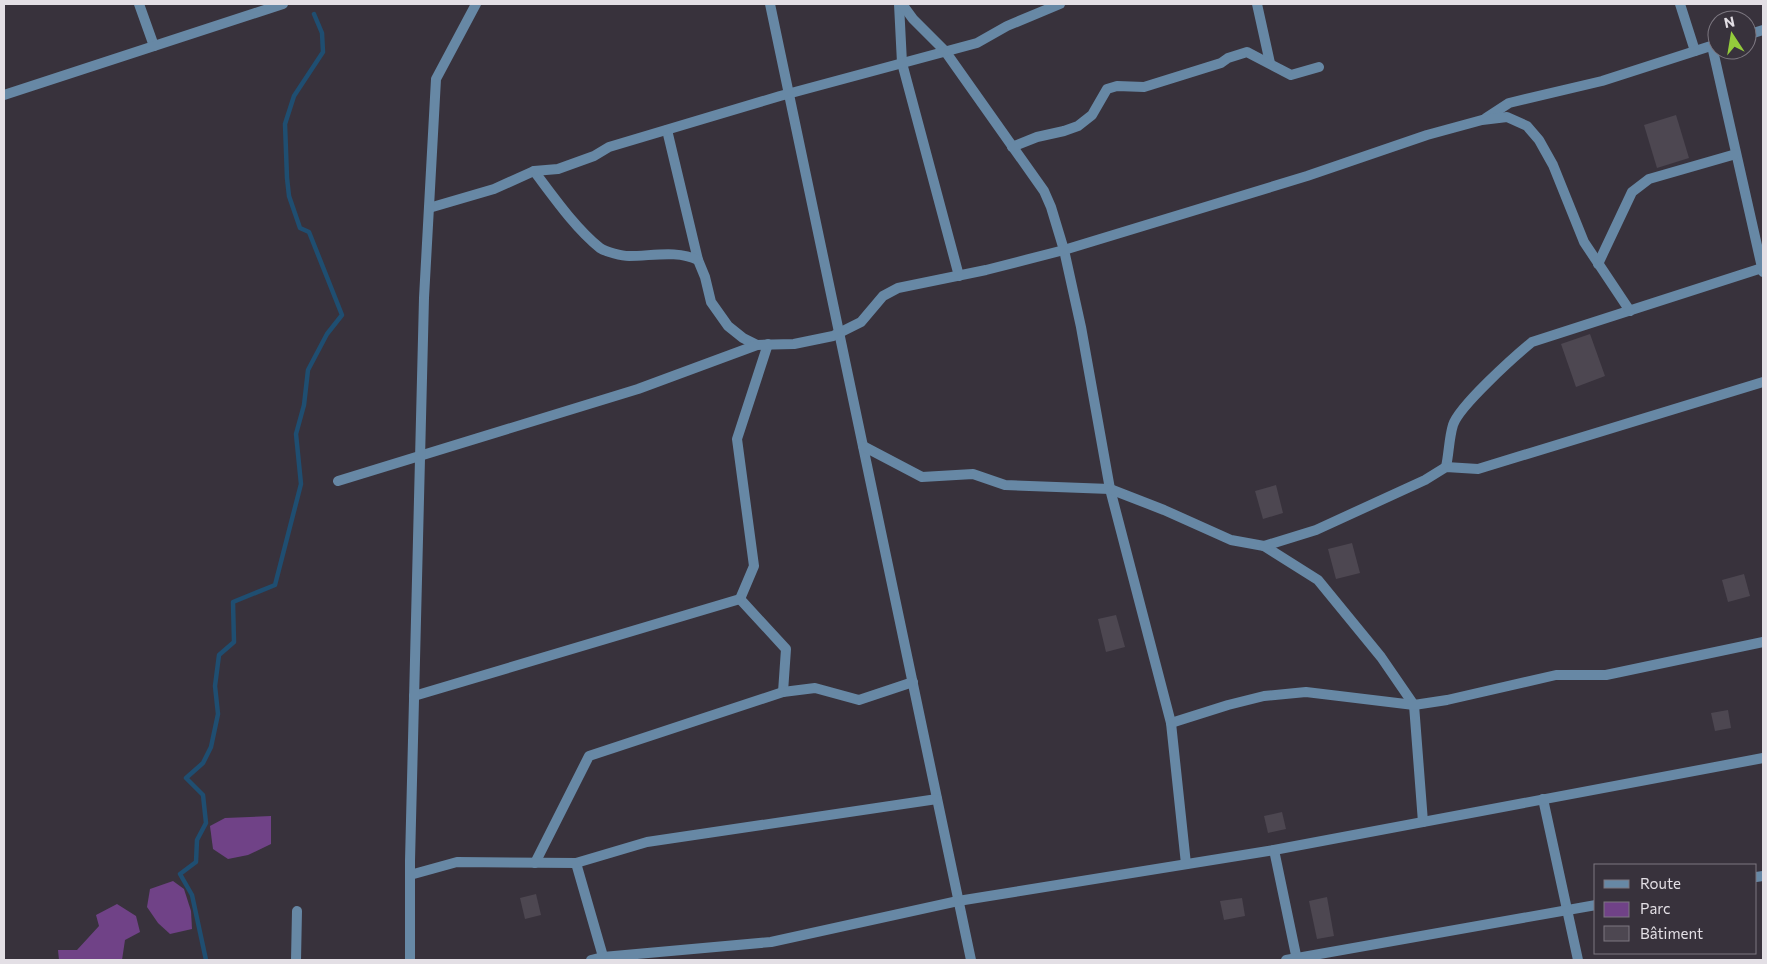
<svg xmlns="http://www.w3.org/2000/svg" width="1767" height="964" viewBox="0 0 1767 964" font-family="Commissioner,sans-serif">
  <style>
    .green { fill: #704287 }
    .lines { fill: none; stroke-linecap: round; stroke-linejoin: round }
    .stream { stroke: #1f4e71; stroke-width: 4.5 }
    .building { fill: #4d4751 }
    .street { stroke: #6788a5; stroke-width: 10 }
  </style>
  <rect width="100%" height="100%" fill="#38323c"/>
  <g class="green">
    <path d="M 271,816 L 271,844 L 248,855 L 228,859 L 213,849 L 210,826 L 225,818 Z"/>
    <path d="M 173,881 L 184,889 L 191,911 L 192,929 L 170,934 L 158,923 L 147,907 L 150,889 Z"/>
    <path d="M 117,904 L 136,916 L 140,932 L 125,940 L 122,960 L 59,960 L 58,950 L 77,950 L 99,926 L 96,915 Z"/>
  </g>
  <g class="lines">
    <path class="stream" d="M 206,960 L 192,895 L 180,874 L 196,862 L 197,840 L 206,823 L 203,795 L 186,778 L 203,763 L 211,747 L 218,714 L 215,686 L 219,655 L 234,642 L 233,602 L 275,585 L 301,484 L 296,434 L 304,405 L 308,370 L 327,334 L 342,315 L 309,232 L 300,228 L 289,196 L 287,178 L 285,124 L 294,96 L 323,52 L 322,33 L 314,14"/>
  </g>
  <g class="building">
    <path d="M 1676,115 L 1689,158 L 1657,168 L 1644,125 Z"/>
    <path d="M 1590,334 L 1605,376 L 1576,387 L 1561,344 Z"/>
    <path d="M 1276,485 L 1283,513 L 1263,519 L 1255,491 Z"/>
    <path d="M 1352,543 L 1360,573 L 1336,579 L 1328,549 Z"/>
    <path d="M 1744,574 L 1750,596 L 1728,602 L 1722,580 Z"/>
    <path d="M 1116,615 L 1125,647 L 1106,652 L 1098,619 Z"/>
    <path d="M 1728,710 L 1731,728 L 1715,731 L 1711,713 Z"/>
    <path d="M 1282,812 L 1286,829 L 1268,833 L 1264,816 Z"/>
    <path d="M 536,894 L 541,915 L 525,919 L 520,898 Z"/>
    <path d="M 1327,897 L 1334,936 L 1317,939 L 1309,901 Z"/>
    <path d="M 1242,898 L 1245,916 L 1224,920 L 1220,901 Z"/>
  </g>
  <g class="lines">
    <g class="street">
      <path d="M 139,4 L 154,46"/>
      <path d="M 770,4 L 971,960"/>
      <path d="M 899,4 L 902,63 L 959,276"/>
      <path d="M 902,4 L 913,19 L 945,51 L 1044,191 L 1051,207 L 1064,250 L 1081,327 L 1110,489 L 1171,723 L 1186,864"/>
      <path d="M 1257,4 L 1270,63"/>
      <path d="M 1680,4 L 1695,51"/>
      <path d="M 1747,35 L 1763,30"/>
      <path d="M 1712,46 L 1763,272"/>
      <path d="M 4,95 L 283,4"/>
      <path d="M 1486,118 L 1509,103 L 1602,81 L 1717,44"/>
      <path d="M 667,130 L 698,260 L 705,277 L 711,302 L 728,326 L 743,338 L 757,345"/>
      <path d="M 1012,147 L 1037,137 L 1064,131 L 1078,126 L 1092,115 L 1107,89 L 1117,86 L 1144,87 L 1221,63 L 1228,58 L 1247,52 L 1291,75 L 1319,67"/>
      <path d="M 534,171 C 553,196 575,228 600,248 C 606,252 622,256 629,256 C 652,256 677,250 698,260"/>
      <path d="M 429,208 L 494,189 L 534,171 L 558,169 L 594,156 L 609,147 L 780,96 L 977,43 L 1007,26 L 1060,4"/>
      <path d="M 1598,264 L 1632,192 L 1649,179 L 1736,154"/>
      <path d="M 768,344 L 737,439 L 754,566 L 740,599 L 786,649 L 783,692"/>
      <path d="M 863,446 L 922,477 L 973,474 L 1005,485 L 1110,489 L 1164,510 L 1231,540 L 1264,546 L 1318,580 L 1381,657 L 1414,705 L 1423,822"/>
      <path d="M 1446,467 C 1449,453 1449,438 1453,425 C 1459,406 1515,356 1532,342 L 1762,268"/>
      <path d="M 338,481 L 638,389 L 757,345 L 794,344 L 833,336 L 861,322 L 883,296 L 898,288 L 986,270 L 1064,250 L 1307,176 L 1427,135 L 1482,120 L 1507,117 L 1527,126 L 1539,140 L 1553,165 L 1584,242 L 1630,311"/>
      <path d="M 1264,546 L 1316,530 L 1425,480 L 1446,467 L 1478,469 L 1763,382"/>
      <path d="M 414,696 L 740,599"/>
      <path d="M 1171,723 L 1228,705 L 1264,696 L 1306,692 L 1414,705 L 1447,700 L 1556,675 L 1606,675 L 1763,642"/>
      <path d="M 1543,799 L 1578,960"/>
      <path d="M 1274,850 L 1297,960"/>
      <path d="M 535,863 L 589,756 L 783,692 L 815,688 L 859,700 L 913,682"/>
      <path d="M 576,863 L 604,960"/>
      <path d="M 410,875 L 457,862 L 576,863 L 647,842 L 937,799"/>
      <path d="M 1756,877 L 1763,876"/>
      <path d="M 296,960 L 297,911"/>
      <path d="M 410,960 L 410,861 L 424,298 L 436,79 L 476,4"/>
      <path d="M 591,960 L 603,957 L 771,942 L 958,901 L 1274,850 L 1763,758"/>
      <path d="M 1286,960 L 1596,905"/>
    </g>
  </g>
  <rect width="1767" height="964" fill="none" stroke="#e3dfe5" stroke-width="10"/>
  <rect x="1594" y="864" width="162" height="90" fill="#38323c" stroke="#7c7780"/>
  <rect x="1604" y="880" width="25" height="8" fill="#6788a5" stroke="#7c7780"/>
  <text x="1640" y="889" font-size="15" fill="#e3dfe5">Route</text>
  <rect x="1604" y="902" width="25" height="15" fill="#704287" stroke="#7c7780"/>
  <text x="1640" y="914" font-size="15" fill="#e3dfe5">Parc</text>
  <rect x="1604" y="926" width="25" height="15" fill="#4d4751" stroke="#7c7780"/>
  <text x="1640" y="939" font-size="15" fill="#e3dfe5">Bâtiment</text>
  <g transform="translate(1732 35) rotate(348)"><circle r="24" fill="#38323c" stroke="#7c7780"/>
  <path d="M0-4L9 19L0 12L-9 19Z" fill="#94cc3b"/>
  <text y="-8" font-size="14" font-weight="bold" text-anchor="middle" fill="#e3dfe5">N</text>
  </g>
</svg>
